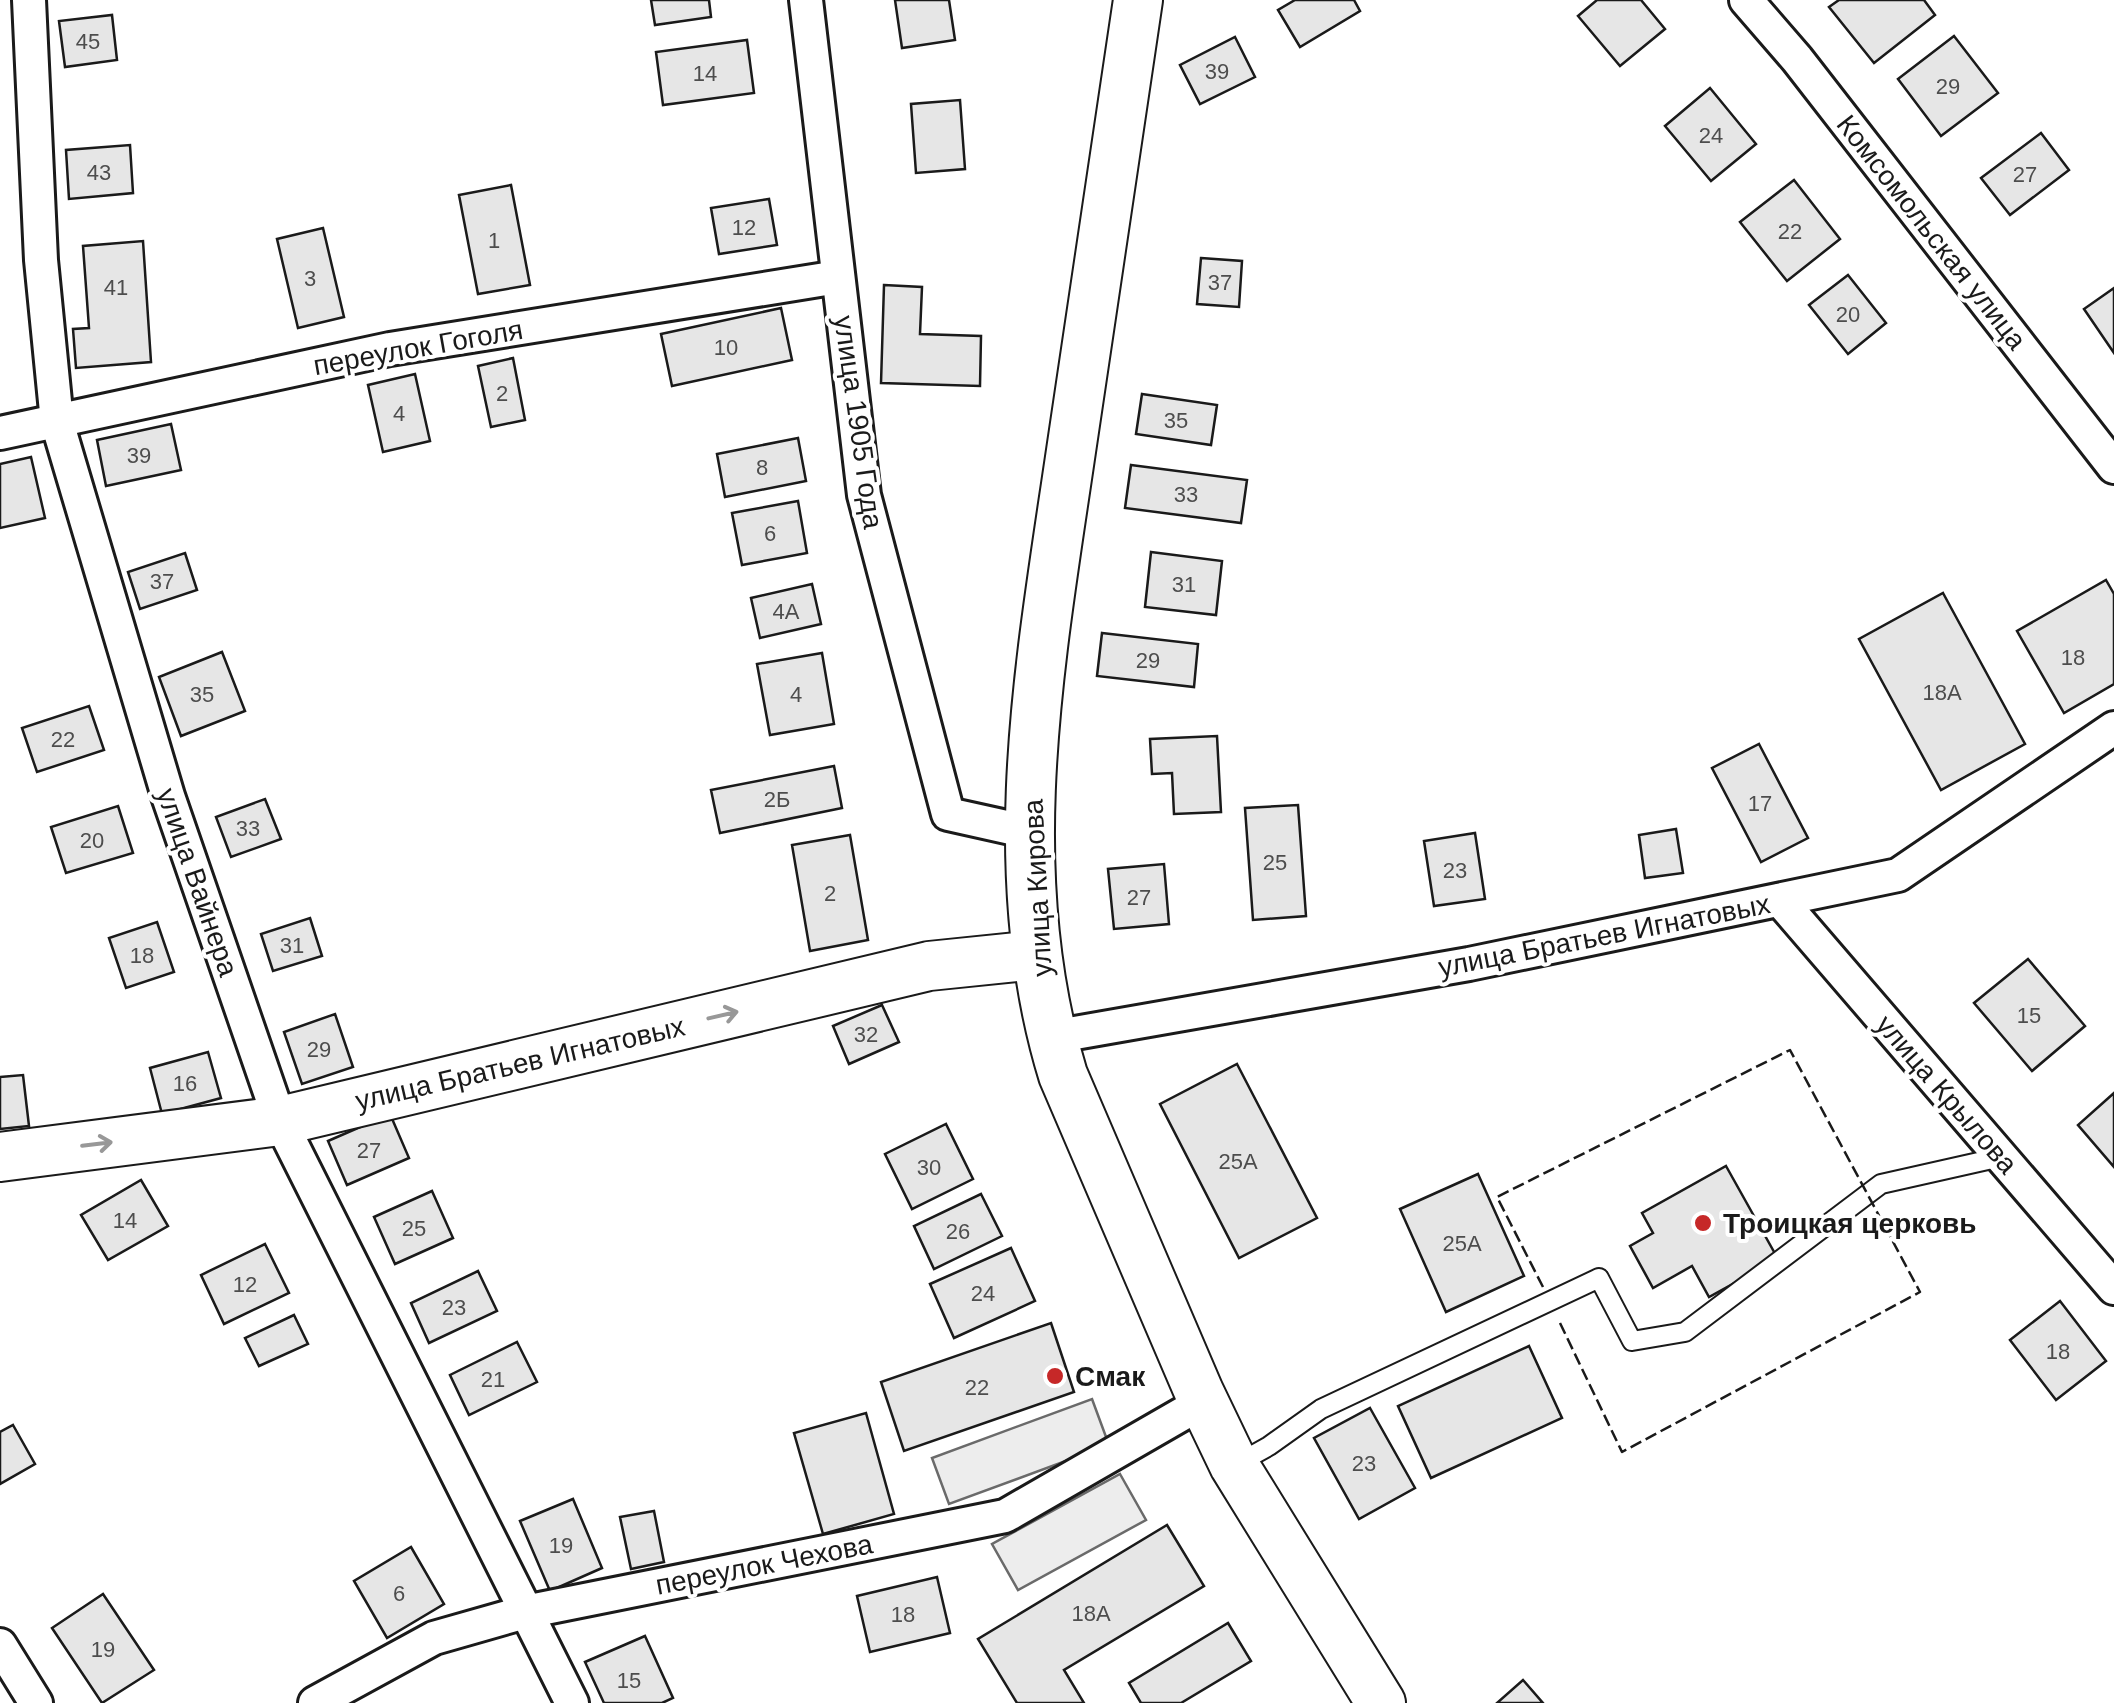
<svg xmlns="http://www.w3.org/2000/svg" width="2114" height="1703" viewBox="0 0 2114 1703" font-family="Arial,sans-serif">
  <style>
    .parking { fill: #ededed; stroke: #6a6a6a; stroke-width: 2.5 }
    .building { fill: #e6e6e6; stroke: #1a1a1a; stroke-width: 2.5 }
    .lines { fill: none; stroke-linecap: round; stroke-linejoin: round }
    .lane-casing { stroke: #1a1a1a; stroke-width: 22 }
    .street-casing { stroke: #1a1a1a; stroke-width: 38 }
    .secondary-casing { stroke: #1a1a1a; stroke-width: 52 }
    .lane { stroke: #fff; stroke-width: 18 }
    .street { stroke: #fff; stroke-width: 32 }
    .secondary { stroke: #fff; stroke-width: 48 }
    .fence { stroke: #1a1a1a; stroke-width: 2.5; stroke-dasharray: 12 5; stroke-linecap: butt }
    .oneway { stroke: #989898 }
    .poi-dot { fill: #c62828; stroke: #fff; stroke-width: 4 }
    .labels { text-anchor: middle; stroke-width: 8; stroke-linejoin: round; paint-order: stroke }
    .number-label { font-size: 22px; fill: #4d4d4d }
    .street-label { font-size: 28px; fill: #1a1a1a; stroke: #fff }
    .poi-label { font-size: 28px; font-weight: bold; fill: #1a1a1a; stroke: #fff; text-anchor: start }
  </style>
  <rect width="100%" height="100%" fill="#fff"/>
  <g class="parking">
    <path d="M 1092,1399 L 1109,1445 L 949,1504 L 932,1458 Z"/>
    <path d="M 1120,1474 L 1146,1520 L 1018,1590 L 992,1544 Z"/>
  </g>
  <g class="building">
    <path d="M 651,0 L 709,0 L 711,17 L 655,25 Z"/>
    <path d="M 895,0 L 949,0 L 955,40 L 902,48 Z"/>
    <path d="M 1295,0 L 1354,0 L 1360,11 L 1300,47 L 1278,10 Z"/>
    <path d="M 1597,0 L 1641,0 L 1665,29 L 1620,66 L 1578,16 Z"/>
    <path d="M 1839,0 L 1924,0 L 1935,15 L 1874,63 L 1829,7 Z"/>
    <path d="M 112,15 L 117,60 L 65,67 L 59,21 Z"/>
    <path d="M 1954,36 L 1998,93 L 1941,136 L 1898,79 Z"/>
    <path d="M 1235,37 L 1255,77 L 1200,104 L 1180,65 Z"/>
    <path d="M 747,40 L 754,93 L 663,105 L 656,52 Z"/>
    <path d="M 1710,88 L 1756,144 L 1711,181 L 1665,126 Z"/>
    <path d="M 960,100 L 965,169 L 916,173 L 911,104 Z"/>
    <path d="M 2041,133 L 2069,170 L 2010,215 L 1981,178 Z"/>
    <path d="M 130,145 L 133,193 L 69,199 L 66,150 Z"/>
    <path d="M 1794,180 L 1840,239 L 1787,281 L 1740,222 Z"/>
    <path d="M 511,185 L 530,285 L 478,294 L 459,195 Z"/>
    <path d="M 769,199 L 777,245 L 719,254 L 711,208 Z"/>
    <path d="M 323,228 L 344,317 L 298,328 L 277,239 Z"/>
    <path d="M 143,241 L 151,362 L 76,368 L 73,329 L 89,328 L 83,246 Z"/>
    <path d="M 1201,258 L 1242,261 L 1239,307 L 1197,304 Z"/>
    <path d="M 1848,275 L 1886,323 L 1848,354 L 1809,305 Z"/>
    <path d="M 884,285 L 922,287 L 920,334 L 981,336 L 980,386 L 881,383 Z"/>
    <path d="M 2114,288 L 2114,353 L 2084,309 Z"/>
    <path d="M 781,308 L 792,360 L 672,386 L 661,334 Z"/>
    <path d="M 513,358 L 525,420 L 491,427 L 478,366 Z"/>
    <path d="M 415,374 L 430,441 L 383,452 L 368,385 Z"/>
    <path d="M 1142,394 L 1217,405 L 1211,445 L 1136,434 Z"/>
    <path d="M 171,424 L 181,470 L 106,486 L 97,440 Z"/>
    <path d="M 798,438 L 806,481 L 725,497 L 717,454 Z"/>
    <path d="M 31,457 L 45,518 L 0,528 L 0,464 Z"/>
    <path d="M 1131,465 L 1247,480 L 1241,523 L 1125,508 Z"/>
    <path d="M 798,501 L 807,553 L 742,565 L 732,513 Z"/>
    <path d="M 1151,552 L 1222,561 L 1216,615 L 1145,607 Z"/>
    <path d="M 185,553 L 197,590 L 140,609 L 128,572 Z"/>
    <path d="M 2106,580 L 2114,594 L 2114,684 L 2064,713 L 2017,631 Z"/>
    <path d="M 812,584 L 821,624 L 760,638 L 751,598 Z"/>
    <path d="M 1943,593 L 2025,744 L 1941,790 L 1859,639 Z"/>
    <path d="M 1102,633 L 1198,644 L 1194,687 L 1097,676 Z"/>
    <path d="M 222,652 L 245,711 L 181,736 L 159,677 Z"/>
    <path d="M 822,653 L 834,724 L 770,735 L 757,664 Z"/>
    <path d="M 89,706 L 104,750 L 37,772 L 22,728 Z"/>
    <path d="M 1217,736 L 1221,812 L 1174,814 L 1172,773 L 1152,774 L 1150,739 Z"/>
    <path d="M 1759,744 L 1808,838 L 1761,862 L 1712,768 Z"/>
    <path d="M 834,766 L 842,808 L 720,833 L 711,790 Z"/>
    <path d="M 265,799 L 281,839 L 231,857 L 216,817 Z"/>
    <path d="M 1298,805 L 1306,916 L 1253,920 L 1245,808 Z"/>
    <path d="M 118,806 L 133,853 L 66,873 L 51,827 Z"/>
    <path d="M 1676,829 L 1683,873 L 1645,878 L 1639,835 Z"/>
    <path d="M 1475,833 L 1485,899 L 1434,906 L 1424,841 Z"/>
    <path d="M 850,835 L 868,940 L 810,951 L 792,845 Z"/>
    <path d="M 1164,864 L 1169,924 L 1114,929 L 1108,869 Z"/>
    <path d="M 310,918 L 322,956 L 273,971 L 261,934 Z"/>
    <path d="M 157,922 L 174,972 L 126,988 L 109,938 Z"/>
    <path d="M 2028,959 L 2085,1026 L 2032,1071 L 1974,1003 Z"/>
    <path d="M 882,1005 L 899,1042 L 849,1064 L 833,1026 Z"/>
    <path d="M 335,1014 L 353,1067 L 302,1084 L 284,1032 Z"/>
    <path d="M 208,1052 L 221,1098 L 162,1114 L 150,1068 Z"/>
    <path d="M 1237,1064 L 1317,1218 L 1239,1258 L 1160,1104 Z"/>
    <path d="M 23,1075 L 29,1126 L 0,1129 L 0,1077 Z"/>
    <path d="M 2114,1093 L 2114,1167 L 2078,1125 Z"/>
    <path d="M 390,1114 L 409,1158 L 347,1185 L 328,1141 Z"/>
    <path d="M 946,1124 L 973,1179 L 912,1209 L 885,1154 Z"/>
    <path d="M 1726,1166 L 1778,1259 L 1709,1297 L 1692,1266 L 1653,1288 L 1630,1246 L 1653,1233 L 1642,1213 Z"/>
    <path d="M 1478,1174 L 1524,1276 L 1446,1312 L 1400,1209 Z"/>
    <path d="M 141,1180 L 168,1226 L 108,1260 L 81,1215 Z"/>
    <path d="M 432,1191 L 453,1238 L 395,1264 L 374,1217 Z"/>
    <path d="M 981,1194 L 1002,1236 L 934,1269 L 914,1226 Z"/>
    <path d="M 265,1244 L 289,1293 L 224,1324 L 201,1275 Z"/>
    <path d="M 1011,1248 L 1035,1301 L 954,1338 L 930,1284 Z"/>
    <path d="M 478,1271 L 497,1311 L 429,1343 L 411,1303 Z"/>
    <path d="M 2060,1301 L 2106,1361 L 2056,1400 L 2010,1340 Z"/>
    <path d="M 294,1315 L 308,1344 L 259,1366 L 245,1338 Z"/>
    <path d="M 1051,1323 L 1074,1392 L 904,1451 L 881,1382 Z"/>
    <path d="M 517,1342 L 537,1382 L 469,1415 L 450,1375 Z"/>
    <path d="M 1529,1346 L 1562,1418 L 1431,1478 L 1398,1406 Z"/>
    <path d="M 1370,1408 L 1415,1488 L 1359,1519 L 1314,1438 Z"/>
    <path d="M 866,1413 L 894,1514 L 823,1534 L 794,1433 Z"/>
    <path d="M 13,1425 L 35,1464 L 0,1484 L 0,1432 Z"/>
    <path d="M 573,1499 L 602,1568 L 550,1591 L 520,1521 Z"/>
    <path d="M 654,1511 L 664,1562 L 631,1569 L 620,1517 Z"/>
    <path d="M 1167,1525 L 1204,1586 L 1064,1670 L 1084,1703 L 1017,1703 L 978,1639 Z"/>
    <path d="M 411,1547 L 444,1604 L 387,1638 L 354,1581 Z"/>
    <path d="M 937,1577 L 950,1633 L 870,1652 L 857,1596 Z"/>
    <path d="M 103,1594 L 154,1670 L 102,1703 L 52,1628 Z"/>
    <path d="M 1228,1623 L 1251,1661 L 1181,1703 L 1141,1703 L 1129,1683 Z"/>
    <path d="M 645,1636 L 673,1698 L 662,1703 L 604,1703 L 585,1662 Z"/>
    <path d="M 1523,1680 L 1543,1703 L 1497,1703 Z"/>
  </g>
  <g class="lines">
    <g class="lane-casing">
      <path id="lane" d="M 1235,1465 L 1269,1446 L 1321,1409 L 1599,1278 L 1632,1341 L 1685,1332 L 1881,1184 L 2001,1157"/>
    </g>
    <g class="street-casing">
      <g id="street">
        <path d="M 29,0 L 41,260 L 57,422 L 168,796 L 280,1121 L 572,1703"/>
        <path d="M 806,0 L 864,495 L 948,814 L 1029,832"/>
        <path d="M 1746,0 L 1797,59 L 2114,467"/>
        <path d="M 0,433 L 390,349 L 838,277"/>
        <path d="M 1780,900 L 2114,1288"/>
        <path d="M 1052,1037 L 1469,964 L 1898,875 L 2114,728"/>
        <path d="M 0,1645 L 36,1703"/>
        <path d="M 315,1703 L 434,1638 L 525,1612 L 1005,1516 L 1203,1402"/>
      </g>
    </g>
    <g class="secondary-casing">
      <g id="secondary">
        <path d="M 1138,0 C 1116,150 1094,300 1071,451 C 1041,656 1000,871 1063,1075 L 1199,1392 L 1234,1465 L 1381,1703"/>
        <path d="M 0,1157 L 280,1121 L 929,966 L 1037,955"/>
      </g>
    </g>
    <use href="#lane" class="lane"/>
    <use href="#street" class="street"/>
    <use href="#secondary" class="secondary"/>
    <path class="fence" d="M 1543,1287 L 1497,1197 L 1790,1050 L 1920,1292 L 1622,1452 L 1560,1323"/>
  </g>
  <defs><path id="oneway-shaft" d="M-6 0H5M1.5-3L5.5 0L1.5 3" fill="none" stroke-width="1.6" stroke-linecap="round" stroke-linejoin="round" transform="scale(2.5)"/></defs>
  <g class="oneway">
    <use href="#oneway-shaft" transform="translate(723 1015) rotate(-13)"/>
    <use href="#oneway-shaft" transform="translate(97 1144) rotate(-7)"/>
  </g>
  <g class="poi-dot">
    <circle cx="1703" cy="1223" r="10"/>
    <circle cx="1055" cy="1376" r="10"/>
  </g>
  <g class="labels">
    <g class="number-label">
      <text x="88" y="49">45</text>
      <text x="1217" y="79">39</text>
      <text x="705" y="81">14</text>
      <text x="1948" y="94">29</text>
      <text x="1711" y="143">24</text>
      <text x="99" y="180">43</text>
      <text x="2025" y="182">27</text>
      <text x="744" y="235">12</text>
      <text x="1790" y="239">22</text>
      <text x="494" y="248">1</text>
      <text x="310" y="286">3</text>
      <text x="1220" y="290">37</text>
      <text x="116" y="295">41</text>
      <text x="1848" y="322">20</text>
      <text x="726" y="355">10</text>
      <text x="502" y="401">2</text>
      <text x="399" y="421">4</text>
      <text x="1176" y="428">35</text>
      <text x="139" y="463">39</text>
      <text x="762" y="475">8</text>
      <text x="1186" y="502">33</text>
      <text x="770" y="541">6</text>
      <text x="162" y="589">37</text>
      <text x="1184" y="592">31</text>
      <text x="786" y="619">4А</text>
      <text x="2073" y="665">18</text>
      <text x="1148" y="668">29</text>
      <text x="1942" y="700">18А</text>
      <text x="202" y="702">35</text>
      <text x="796" y="702">4</text>
      <text x="63" y="747">22</text>
      <text x="777" y="807">2Б</text>
      <text x="1760" y="811">17</text>
      <text x="248" y="836">33</text>
      <text x="92" y="848">20</text>
      <text x="1275" y="870">25</text>
      <text x="1455" y="878">23</text>
      <text x="830" y="901">2</text>
      <text x="1139" y="905">27</text>
      <text x="292" y="953">31</text>
      <text x="142" y="963">18</text>
      <text x="2029" y="1023">15</text>
      <text x="866" y="1042">32</text>
      <text x="319" y="1057">29</text>
      <text x="185" y="1091">16</text>
      <text x="369" y="1158">27</text>
      <text x="1238" y="1169">25А</text>
      <text x="929" y="1175">30</text>
      <text x="125" y="1228">14</text>
      <text x="414" y="1236">25</text>
      <text x="958" y="1239">26</text>
      <text x="1462" y="1251">25А</text>
      <text x="245" y="1292">12</text>
      <text x="983" y="1301">24</text>
      <text x="454" y="1315">23</text>
      <text x="2058" y="1359">18</text>
      <text x="493" y="1387">21</text>
      <text x="977" y="1395">22</text>
      <text x="1364" y="1471">23</text>
      <text x="561" y="1553">19</text>
      <text x="399" y="1601">6</text>
      <text x="1091" y="1621">18А</text>
      <text x="903" y="1622">18</text>
      <text x="103" y="1657">19</text>
      <text x="629" y="1688">15</text>
    </g>
    <g class="street-label">
      <text transform="translate(1932 232) rotate(52)" y="10">Комсомольская улица</text>
      <text transform="translate(418 347) rotate(-10)" y="10">переулок Гоголя</text>
      <text transform="translate(859 422) rotate(82)" y="10">улица 1905 Года</text>
      <text transform="translate(198 882) rotate(71)" y="10">улица Вайнера</text>
      <text transform="translate(1037 888) rotate(-93)" y="10">улица Кирова</text>
      <text transform="translate(1604 935) rotate(-11)" y="10">улица Братьев Игнатовых</text>
      <text transform="translate(520 1063) rotate(-13)" y="10">улица Братьев Игнатовых</text>
      <text transform="translate(1947 1094) rotate(49)" y="10">улица Крылова</text>
      <text transform="translate(764 1564) rotate(-11)" y="10">переулок Чехова</text>
    </g>
    <g class="poi-label">
      <text x="1723" y="1233">Троицкая церковь</text>
      <text x="1075" y="1386">Смак</text>
    </g>
  </g>
</svg>
